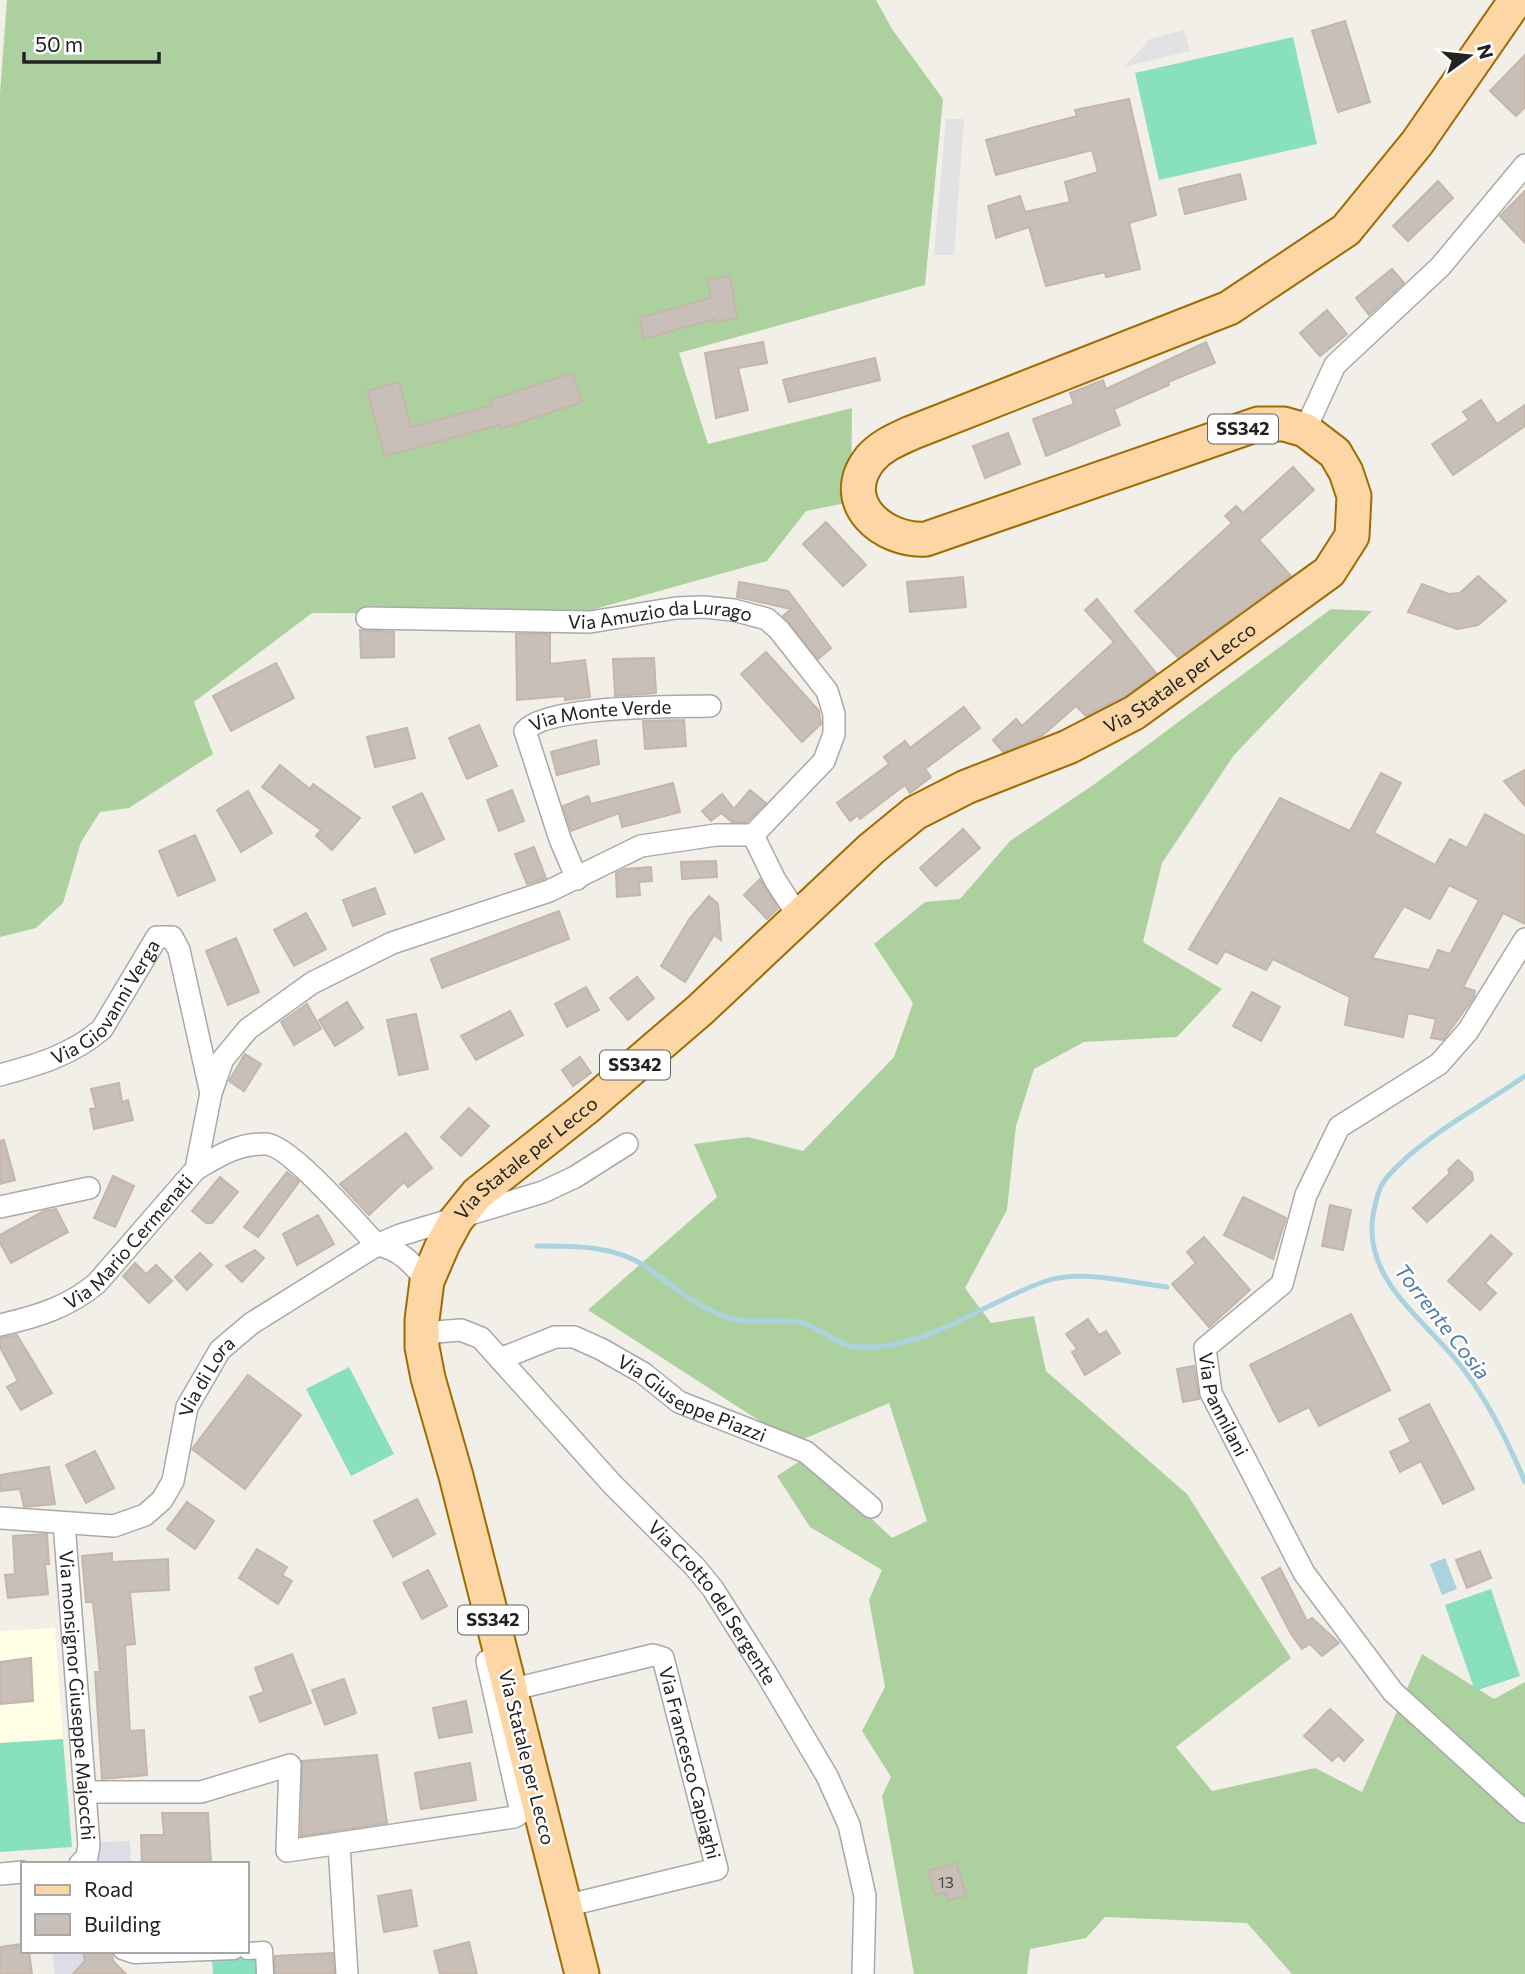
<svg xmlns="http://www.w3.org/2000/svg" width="1525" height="1974" viewBox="0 0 1525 1974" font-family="Commissioner,sans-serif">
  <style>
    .education { fill: #ffffe5 }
    .forest { fill: #add19e }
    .pitch { fill: #88e0be }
    .parking { fill: #e2e2e2 }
    .plaza { fill: #dddde8 }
    .water { fill: #aad3df }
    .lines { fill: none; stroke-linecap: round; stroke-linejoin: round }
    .stream { stroke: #aad3df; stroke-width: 5 }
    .building { fill: #c7bfb8; stroke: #c4b6ab; stroke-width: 2; fill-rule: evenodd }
    .pedestrian-casing { stroke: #a9a9a9; stroke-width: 19 }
    .minor-casing { stroke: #a9a9a9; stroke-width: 24 }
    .primary-casing { stroke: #a06b00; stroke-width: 37 }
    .pedestrian { stroke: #fff; stroke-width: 16 }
    .minor { stroke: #fff; stroke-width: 21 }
    .primary { stroke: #fcd6a4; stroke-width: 33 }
    .labels { text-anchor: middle; stroke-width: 5; stroke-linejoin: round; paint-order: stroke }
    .number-label { font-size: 16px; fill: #4b4948 }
    .shield { fill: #fff; stroke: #646464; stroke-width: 2 }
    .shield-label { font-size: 18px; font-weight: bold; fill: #222 }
    .street-label { font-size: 19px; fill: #222; stroke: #fff }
    .water-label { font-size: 21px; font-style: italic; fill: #4a7aab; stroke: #fff }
  </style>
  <rect width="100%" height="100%" fill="#f2efe9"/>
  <path class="education" d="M 55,1628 L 63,1739 L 0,1743 L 0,1631 Z"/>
  <g class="forest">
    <path d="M 7,0 L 876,0 L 892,29 L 943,99 L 925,285 L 679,353 L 708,444 L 852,408 L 851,502 L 806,511 L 767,561 L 577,614 L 312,613 L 194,702 L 213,754 L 129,808 L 100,812 L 81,842 L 63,903 L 36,928 L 0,937 L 0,93 Z"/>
    <path d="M 1331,609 L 1372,611 L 1234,755 L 1162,863 L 1143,942 L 1222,989 L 1177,1037 L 1084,1042 L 1034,1069 L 1016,1126 L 1007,1210 L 965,1288 L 991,1323 L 1034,1316 L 1046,1371 L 1187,1494 L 1291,1658 L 1176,1747 L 1212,1791 L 1315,1768 L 1362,1792 L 1422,1654 L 1494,1699 L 1525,1682 L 1525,1974 L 1292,1974 L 1247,1923 L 1105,1917 L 1086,1938 L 1030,1949 L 1027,1974 L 914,1974 L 882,1796 L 891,1777 L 862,1731 L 885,1687 L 869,1600 L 882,1570 L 810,1527 L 777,1476 L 806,1457 L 892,1538 L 927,1521 L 889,1403 L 794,1443 L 588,1310 L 717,1197 L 694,1144 L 748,1137 L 803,1151 L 894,1057 L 913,1003 L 874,944 L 925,902 L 960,899 L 1010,841 L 1096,783 Z"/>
  </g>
  <g class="pitch">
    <path d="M 1293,37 L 1317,144 L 1159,180 L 1135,73 Z"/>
    <path d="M 349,1367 L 394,1454 L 351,1476 L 306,1389 Z"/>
    <path d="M 1491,1589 L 1520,1676 L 1475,1691 L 1445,1605 Z"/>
    <path d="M 63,1739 L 72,1847 L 0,1852 L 0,1743 Z"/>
    <path d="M 259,1955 L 260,1974 L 213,1974 L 212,1959 Z"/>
  </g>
  <g class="parking">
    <path d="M 1184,30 L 1190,51 L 1124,67 L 1150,39 Z"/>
    <path d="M 946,119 L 964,119 L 954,255 L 934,255 Z"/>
  </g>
  <g class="plaza">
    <path d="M 130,1841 L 131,1864 L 93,1864 L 99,1842 Z"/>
    <path d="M 52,1951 L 83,1951 L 85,1961 L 77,1974 L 55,1974 Z"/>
  </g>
  <path class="water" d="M 1445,1558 L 1457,1589 L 1442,1595 L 1430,1564 Z"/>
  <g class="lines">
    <g class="stream">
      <path d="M 1525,1076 C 1482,1106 1422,1137 1388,1176 C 1378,1187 1376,1201 1373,1215 C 1362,1282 1430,1323 1464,1370 C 1489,1403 1509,1444 1525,1482"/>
      <path d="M 537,1246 C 573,1246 613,1245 645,1266 C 670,1284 696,1306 726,1317 C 751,1325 774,1318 799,1322 C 819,1325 837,1347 857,1347 C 926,1351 984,1302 1046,1281 C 1083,1269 1130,1283 1167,1287"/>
    </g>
  </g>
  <g class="building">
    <path d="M 1345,21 L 1370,102 L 1338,112 L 1312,31 Z"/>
    <path d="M 1525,55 L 1525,107 L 1516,116 L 1490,91 Z"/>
    <path d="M 1129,99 L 1156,215 L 1129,223 L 1140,269 L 1106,277 L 1105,272 L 1046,286 L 1029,227 L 996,238 L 988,206 L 1020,196 L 1025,212 L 1070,202 L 1065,182 L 1098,172 L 1092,150 L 996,175 L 986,140 L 1077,116 L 1075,110 Z"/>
    <path d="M 1240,174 L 1246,199 L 1185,214 L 1179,189 Z"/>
    <path d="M 1438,181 L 1453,198 L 1408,241 L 1393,226 Z"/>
    <path d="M 1525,191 L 1525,243 L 1500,216 Z"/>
    <path d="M 1392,269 L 1404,283 L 1369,315 L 1356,298 Z"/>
    <path d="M 730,276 L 737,318 L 715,322 L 714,319 L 644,339 L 639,318 L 711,298 L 707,280 Z"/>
    <path d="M 1327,310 L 1347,334 L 1320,356 L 1300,333 Z"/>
    <path d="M 763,342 L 767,363 L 738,368 L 748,410 L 716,418 L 705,353 Z"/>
    <path d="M 1206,342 L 1215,363 L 1168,382 L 1169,385 L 1114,409 L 1120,425 L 1046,456 L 1033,419 L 1074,404 L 1070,393 L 1103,380 L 1106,389 Z"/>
    <path d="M 875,358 L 880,380 L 789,402 L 783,380 Z"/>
    <path d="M 572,373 L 582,402 L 501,429 L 500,425 L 385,456 L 367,391 L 399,382 L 411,427 L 493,405 L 491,400 Z"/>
    <path d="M 1481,400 L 1497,424 L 1525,405 L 1525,426 L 1453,475 L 1432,444 L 1469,420 L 1463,412 Z"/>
    <path d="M 1008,433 L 1020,464 L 985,478 L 973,446 Z"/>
    <path d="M 1293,467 L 1314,490 L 1259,540 L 1291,576 L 1178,658 L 1135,611 L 1232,523 L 1225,516 L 1236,506 L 1243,513 Z"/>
    <path d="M 826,522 L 866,565 L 843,586 L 803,544 Z"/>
    <path d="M 1478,576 L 1506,601 L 1478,625 L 1457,629 L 1408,612 L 1422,584 L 1449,594 L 1460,593 Z"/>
    <path d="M 963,577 L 966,607 L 910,612 L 907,582 Z"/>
    <path d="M 739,582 L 788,591 L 831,648 L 818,659 L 783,616 L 791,609 L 737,597 Z"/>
    <path d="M 1097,599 L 1156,673 L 1124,697 L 1086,716 L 1076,706 L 1042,736 L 1003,752 L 993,740 L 1016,719 L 1022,726 L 1114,642 L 1085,610 Z"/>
    <path d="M 360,630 L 394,632 L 394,657 L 361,658 Z"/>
    <path d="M 516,634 L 550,634 L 550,664 L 585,660 L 590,697 L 565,700 L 565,696 L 517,700 Z"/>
    <path d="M 766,652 L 819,711 L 821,724 L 802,742 L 741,674 Z"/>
    <path d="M 654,658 L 656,693 L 615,696 L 613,659 Z"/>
    <path d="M 276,663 L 294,698 L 231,731 L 213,696 Z"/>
    <path d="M 964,707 L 980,728 L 925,769 L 931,777 L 910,793 L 905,785 L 860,819 L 858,815 L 850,821 L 837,803 L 889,764 L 884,757 L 905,741 L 910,748 Z"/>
    <path d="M 684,720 L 686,746 L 645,749 L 643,721 Z"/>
    <path d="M 479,725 L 497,766 L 467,779 L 449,738 Z"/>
    <path d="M 407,728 L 415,758 L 375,767 L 367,737 Z"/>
    <path d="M 596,740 L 599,764 L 557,775 L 551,752 Z"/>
    <path d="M 280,765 L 310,789 L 313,784 L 360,818 L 332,850 L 316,836 L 321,830 L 262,787 Z"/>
    <path d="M 1525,770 L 1525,806 L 1504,781 Z"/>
    <path d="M 1381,773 L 1401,783 L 1374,833 L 1435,865 L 1450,839 L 1467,848 L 1485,814 L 1525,836 L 1525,924 L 1503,913 L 1463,987 L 1475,991 L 1474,997 L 1443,1040 L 1431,1038 L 1436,1019 L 1408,1013 L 1403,1037 L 1345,1025 L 1350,997 L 1273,959 L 1266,970 L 1225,951 L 1217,964 L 1189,949 L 1280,798 L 1350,831 ZM 1449,885 L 1479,900 L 1450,954 L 1438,950 L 1429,970 L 1372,958 L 1404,906 L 1430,919 Z"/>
    <path d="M 673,783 L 680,812 L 622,827 L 619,813 L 571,831 L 563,806 L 588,796 L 591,804 Z"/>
    <path d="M 512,790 L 524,821 L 499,831 L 487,800 Z"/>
    <path d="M 750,790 L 766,803 L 747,822 L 732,822 L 721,813 L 711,821 L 702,811 L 722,794 L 734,809 Z"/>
    <path d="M 248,791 L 272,833 L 241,852 L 217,810 Z"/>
    <path d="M 422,793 L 444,839 L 415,853 L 393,807 Z"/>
    <path d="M 963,829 L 980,848 L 936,886 L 920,868 Z"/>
    <path d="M 195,835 L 215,880 L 178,896 L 159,851 Z"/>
    <path d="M 534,847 L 546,878 L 527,884 L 515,854 Z"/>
    <path d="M 716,861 L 717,877 L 682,879 L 681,862 Z"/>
    <path d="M 651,867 L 652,881 L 639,882 L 640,895 L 617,897 L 616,873 L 625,869 Z"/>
    <path d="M 760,879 L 778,908 L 767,919 L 744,895 Z"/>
    <path d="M 375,888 L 385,914 L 353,926 L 343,900 Z"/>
    <path d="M 709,896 L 718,904 L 721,940 L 714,935 L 685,982 L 661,966 L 690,918 Z"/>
    <path d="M 559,911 L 569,939 L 442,988 L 431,959 Z"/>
    <path d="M 306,913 L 326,949 L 294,966 L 274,930 Z"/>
    <path d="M 236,938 L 259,992 L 228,1005 L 206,951 Z"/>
    <path d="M 637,977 L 654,998 L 628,1020 L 610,998 Z"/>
    <path d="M 586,987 L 599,1010 L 567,1027 L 555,1004 Z"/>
    <path d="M 1252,992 L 1280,1007 L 1261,1041 L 1233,1026 Z"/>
    <path d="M 347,1002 L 363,1028 L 335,1046 L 319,1020 Z"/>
    <path d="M 307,1004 L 321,1029 L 294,1045 L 281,1022 Z"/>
    <path d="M 510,1011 L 523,1035 L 476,1060 L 461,1036 Z"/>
    <path d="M 416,1014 L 428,1069 L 399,1075 L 387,1020 Z"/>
    <path d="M 245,1054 L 261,1064 L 244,1091 L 229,1081 Z"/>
    <path d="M 580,1057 L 591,1073 L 573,1086 L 562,1070 Z"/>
    <path d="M 119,1083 L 122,1102 L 128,1100 L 133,1120 L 94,1129 L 90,1109 L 96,1108 L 91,1089 Z"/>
    <path d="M 469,1108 L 489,1126 L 461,1156 L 441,1137 Z"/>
    <path d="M 406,1133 L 432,1168 L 408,1187 L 404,1182 L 369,1215 L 340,1184 Z"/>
    <path d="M 4,1140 L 15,1180 L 0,1184 L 0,1141 Z"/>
    <path d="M 1458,1160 L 1472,1173 L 1473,1180 L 1427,1222 L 1413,1208 L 1450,1173 L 1448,1170 Z"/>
    <path d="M 287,1172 L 299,1182 L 258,1237 L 244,1227 Z"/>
    <path d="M 113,1176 L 134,1186 L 115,1227 L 94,1218 Z"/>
    <path d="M 220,1177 L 238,1192 L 212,1223 L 206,1223 L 192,1211 Z"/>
    <path d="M 1243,1197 L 1286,1218 L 1273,1259 L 1224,1235 Z"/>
    <path d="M 1330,1205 L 1351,1210 L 1343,1250 L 1322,1246 Z"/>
    <path d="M 56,1209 L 68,1232 L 11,1263 L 0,1243 L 0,1235 L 44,1211 Z"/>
    <path d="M 318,1215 L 334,1244 L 297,1265 L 283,1234 Z"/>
    <path d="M 1491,1235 L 1512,1254 L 1485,1283 L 1496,1293 L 1480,1310 L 1448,1281 Z"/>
    <path d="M 1204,1237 L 1250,1290 L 1209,1327 L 1172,1284 L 1196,1263 L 1187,1252 Z"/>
    <path d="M 255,1250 L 264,1258 L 242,1282 L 226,1266 Z"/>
    <path d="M 200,1253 L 212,1265 L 187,1290 L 175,1277 Z"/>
    <path d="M 135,1263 L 146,1274 L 156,1265 L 172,1281 L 149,1303 L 123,1276 Z"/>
    <path d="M 1351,1314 L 1390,1390 L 1319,1426 L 1309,1407 L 1279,1422 L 1250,1365 Z"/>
    <path d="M 1088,1319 L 1099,1335 L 1106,1331 L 1120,1353 L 1085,1375 L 1072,1352 L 1077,1349 L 1066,1334 Z"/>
    <path d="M 17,1335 L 52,1393 L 21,1410 L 7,1387 L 18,1381 L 0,1347 L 0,1338 Z"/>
    <path d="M 1194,1366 L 1199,1399 L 1183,1402 L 1177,1369 Z"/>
    <path d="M 248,1375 L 301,1415 L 245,1489 L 192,1449 Z"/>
    <path d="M 1429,1404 L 1474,1489 L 1443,1504 L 1421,1461 L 1400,1472 L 1390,1452 L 1411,1442 L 1399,1419 Z"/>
    <path d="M 95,1451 L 114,1488 L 86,1503 L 66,1465 Z"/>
    <path d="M 49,1467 L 55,1504 L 24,1507 L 20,1489 L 0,1491 L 0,1475 Z"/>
    <path d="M 417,1499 L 435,1534 L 393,1557 L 374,1521 Z"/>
    <path d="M 187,1502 L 214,1521 L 195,1549 L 167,1529 Z"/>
    <path d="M 47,1534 L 49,1564 L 45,1564 L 48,1594 L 8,1598 L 5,1575 L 15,1574 L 13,1536 Z"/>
    <path d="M 257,1549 L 287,1567 L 282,1575 L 292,1581 L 278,1604 L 239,1578 Z"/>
    <path d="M 1480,1551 L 1491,1578 L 1467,1588 L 1456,1560 Z"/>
    <path d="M 112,1553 L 112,1562 L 168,1559 L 169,1590 L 130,1592 L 135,1644 L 125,1645 L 130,1731 L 144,1730 L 147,1775 L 102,1779 L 95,1672 L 100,1672 L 93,1602 L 86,1602 L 82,1556 Z"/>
    <path d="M 1280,1568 L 1307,1621 L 1312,1618 L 1339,1643 L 1322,1656 L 1310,1644 L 1302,1649 L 1291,1634 L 1262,1578 Z"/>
    <path d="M 428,1570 L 447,1606 L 422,1619 L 403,1583 Z"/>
    <path d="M 292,1654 L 311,1703 L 260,1722 L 250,1697 L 264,1692 L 255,1668 Z"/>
    <path d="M 31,1658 L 33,1701 L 0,1704 L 0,1662 Z"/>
    <path d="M 344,1679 L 356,1713 L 325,1725 L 312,1690 Z"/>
    <path d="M 466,1701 L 472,1732 L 439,1738 L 433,1708 Z"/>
    <path d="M 1330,1709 L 1363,1740 L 1344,1761 L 1338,1755 L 1332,1761 L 1304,1736 Z"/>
    <path d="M 377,1755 L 387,1823 L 301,1836 L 302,1761 Z"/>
    <path d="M 470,1763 L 476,1800 L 421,1809 L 415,1773 Z"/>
    <path d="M 162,1813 L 208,1813 L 211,1864 L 142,1864 L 141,1835 L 164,1835 Z"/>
    <path d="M 956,1863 L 966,1895 L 948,1901 L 945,1892 L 935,1895 L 928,1871 Z"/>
    <path d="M 411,1890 L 417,1926 L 384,1932 L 378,1896 Z"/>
    <path d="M 469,1942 L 477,1974 L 440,1974 L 434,1951 Z"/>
    <path d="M 23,1944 L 23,1951 L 29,1951 L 32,1974 L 0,1974 L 0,1947 Z"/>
    <path d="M 83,1951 L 112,1951 L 113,1961 L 126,1974 L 73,1974 L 85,1961 Z"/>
    <path d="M 333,1953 L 334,1974 L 275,1974 L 275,1956 Z"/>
  </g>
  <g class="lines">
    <g class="pedestrian-casing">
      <g id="pedestrian">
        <path d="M 122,1951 L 134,1955 L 234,1951"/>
        <path d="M 247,1951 L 264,1950 L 265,1974"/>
      </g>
    </g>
    <g class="minor-casing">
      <g id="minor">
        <path d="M 1305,430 L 1335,365 L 1440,267 L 1525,165"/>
        <path id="s1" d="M 367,618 L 590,622 L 676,608 L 703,607 L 733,610 L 767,619 L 779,630 L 827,691 L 834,714 L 834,734 L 824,761 L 753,835"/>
        <path id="s2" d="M 577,879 L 560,839 L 525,731 C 546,705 674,707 710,706"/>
        <path id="s3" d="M 1525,939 L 1468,1031 L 1439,1064 L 1339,1127 L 1306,1195 L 1282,1284 L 1205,1348 L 1211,1393 L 1304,1573 L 1393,1692 L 1525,1812"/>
        <path id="s4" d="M 0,1075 C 37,1065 72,1055 102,1029 L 157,937 L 172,937 L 179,950 L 210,1089"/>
        <path d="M 196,1169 C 219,1156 238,1143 266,1144 C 290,1145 358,1225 377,1245 C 400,1249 413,1264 427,1281"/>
        <path d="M 0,1207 L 89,1188"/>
        <path id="s5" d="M 0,1325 C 36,1317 69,1307 97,1283 L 196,1169 L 211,1093 L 223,1059 L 248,1029 L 312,983 L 392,943 L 549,891 L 641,846 L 716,835 L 753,835 L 775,880 L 799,917"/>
        <path id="s6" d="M 422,1333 L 461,1330 L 481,1338 L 612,1484 L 695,1567 L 713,1589 L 766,1673 L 827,1776 L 849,1825 L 865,1896 L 863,1974"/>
        <path id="s7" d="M 500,1359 L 555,1337 L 574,1337 L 601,1349 L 643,1373 L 679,1402 L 806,1452 L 871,1507"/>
        <path id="s8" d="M 0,1518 L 114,1526 L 145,1515 L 162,1500 L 173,1481 L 187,1407 L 220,1350 L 252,1323 L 377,1245 L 400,1235 L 543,1192 L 575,1177 L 627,1144"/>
        <path id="s9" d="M 64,1523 L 89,1845 L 87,1857 L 80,1864"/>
        <path id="s10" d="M 510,1690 L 653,1655 L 663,1658 L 717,1869 L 565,1906"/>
        <path d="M 85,1792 L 201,1792 L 290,1765 L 287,1851 L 514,1817 L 519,1814 L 520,1808 L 487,1661"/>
        <path d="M 339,1845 L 347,1974"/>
        <path d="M 0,1874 L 23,1872"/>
      </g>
    </g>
    <g class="primary-casing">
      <g id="primary">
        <path id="s11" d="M 582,1974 L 456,1476 L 428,1378 L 422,1347 L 422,1320 L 427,1281 L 443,1244 L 456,1220 L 477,1194 L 587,1107 L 700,1010 L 871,849 L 915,813 L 966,787 L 1068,747 L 1134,713 L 1329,572 L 1352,536 L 1354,496 L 1346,472 L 1335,453 L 1305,430 L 1284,424 L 1258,424 L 926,539 C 883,542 836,502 870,459 C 881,446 896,440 911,433 L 1229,308 L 1346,230 L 1417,143 L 1516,0"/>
      </g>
    </g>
    <use href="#pedestrian" class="pedestrian"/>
    <use href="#minor" class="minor"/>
    <use href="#primary" class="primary"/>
  </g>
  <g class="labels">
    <g class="number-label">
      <text x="946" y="1888">13</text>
    </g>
    <g class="shield">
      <rect x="1208" y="414.5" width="70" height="29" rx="5"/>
      <rect x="600" y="1050.5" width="70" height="29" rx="5"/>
      <rect x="458" y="1605.5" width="70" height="29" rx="5"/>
    </g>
    <g class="shield-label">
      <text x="1243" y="435">SS342</text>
      <text x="635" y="1071">SS342</text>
      <text x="493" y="1626">SS342</text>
    </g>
    <g class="street-label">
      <text dy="7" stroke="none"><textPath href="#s1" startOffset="294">Via Amuzio da Lurago</textPath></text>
      <text dy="7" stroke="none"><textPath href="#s11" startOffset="1694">Via Statale per Lecco</textPath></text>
      <text dy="7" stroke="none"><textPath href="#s2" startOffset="236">Via Monte Verde</textPath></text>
      <text dy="7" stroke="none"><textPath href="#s4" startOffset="135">Via Giovanni Verga</textPath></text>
      <text dy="7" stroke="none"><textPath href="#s11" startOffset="875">Via Statale per Lecco</textPath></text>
      <text dy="7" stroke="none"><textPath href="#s5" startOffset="158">Via Mario Cermenati</textPath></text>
      <text dy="7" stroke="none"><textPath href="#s8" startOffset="303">Via di Lora</textPath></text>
      <text dy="7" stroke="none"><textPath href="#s7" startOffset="212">Via Giuseppe Piazzi</textPath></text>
      <text dy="7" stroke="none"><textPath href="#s3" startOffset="598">Via Pannilani</textPath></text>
      <text dy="7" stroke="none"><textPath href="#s6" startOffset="413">Via Crotto del Sergente</textPath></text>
      <text dy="7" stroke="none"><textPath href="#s9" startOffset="173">Via monsignor Giuseppe Majocchi</textPath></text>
      <text transform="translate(527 1757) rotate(76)" y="7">Via Statale per Lecco</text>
      <text dy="7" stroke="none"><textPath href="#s10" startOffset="266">Via Francesco Capiaghi</textPath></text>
    </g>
    <g class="water-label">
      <text transform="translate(1442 1322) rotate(52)" y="7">Torrente Cosia</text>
    </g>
  </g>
  <rect x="21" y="1862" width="228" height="91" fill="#ffffff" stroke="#a7a7a7" stroke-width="2"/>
  <rect x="35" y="1885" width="35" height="10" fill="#fcd6a4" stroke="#a7a7a7" stroke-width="2"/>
  <text x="84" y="1897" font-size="21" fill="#222222">Road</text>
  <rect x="35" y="1914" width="35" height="21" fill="#c7bfb8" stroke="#a7a7a7" stroke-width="2"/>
  <text x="84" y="1932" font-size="21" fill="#222222">Building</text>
  <g transform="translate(1469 56) rotate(75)" stroke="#ffffff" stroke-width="5" paint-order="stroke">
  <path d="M0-5L12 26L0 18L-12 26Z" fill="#222222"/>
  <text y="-10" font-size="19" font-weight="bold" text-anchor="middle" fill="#222222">N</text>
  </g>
  <path d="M24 52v10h135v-10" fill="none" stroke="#222222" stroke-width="3.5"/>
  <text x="35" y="52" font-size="21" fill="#222222" stroke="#ffffff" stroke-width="5" paint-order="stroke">50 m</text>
</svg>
